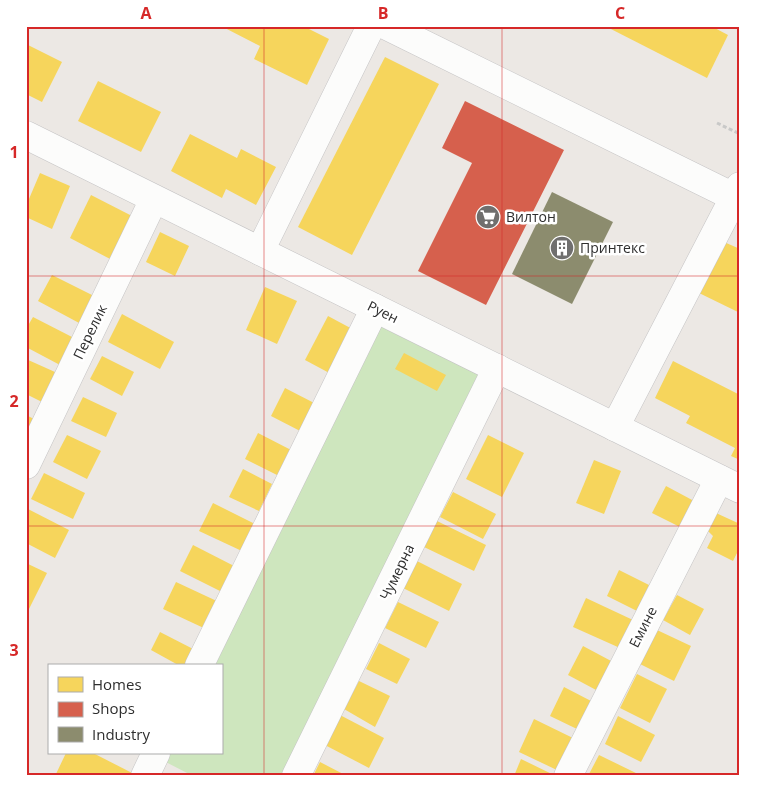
<svg xmlns="http://www.w3.org/2000/svg" width="766" height="802" viewBox="0 0 766 802" font-family="'Open Sans',sans-serif">
  <style>
    .green { fill: #cee6be }
    .homes { fill: #f6d55c }
    .shops { fill: #d6604d }
    .industry { fill: #8c8c6e }
    .lines { fill: none; stroke-linecap: round; stroke-linejoin: round }
    .minor-casing { stroke: #c5c4c5; stroke-width: 29 }
    .path { stroke: #c9c9c8; stroke-width: 3; stroke-dasharray: 4 2.5; stroke-linecap: butt }
    .minor { stroke: #fcfcfb; stroke-width: 28 }
    .grid { fill: none; stroke: #d62828; stroke-width: 1; stroke-opacity: 0.55 }
    .labels { text-anchor: middle; stroke-width: 5; stroke-linejoin: round; paint-order: stroke }
    .poi-label { font-size: 14px; fill: #2e2e2e; stroke: #fff; text-anchor: start }
    .street-label { font-size: 14px; fill: #2e2e2e; stroke: #fff }
    .neatline { fill: none; stroke: #d62828; stroke-width: 2 }
    .grid-label { font-size: 16px; text-anchor: middle; font-weight: bold; fill: #d62828 }
  </style>
  <rect width="100%" height="100%" fill="#ece8e4"/>
  <path class="green" d="M 375,308 L 497,368 L 296,776 L 193,776 L 154,756 L 156,753 L 221,753 L 221,666 L 199,666 Z"/>
  <g class="homes">
    <path d="M 221,26 L 303,26 L 329,39 L 307,85 L 254,59 L 260,46 Z"/>
    <path d="M 605,26 L 711,26 L 728,35 L 707,78 Z"/>
    <path d="M 26,44 L 62,62 L 42,102 L 26,94 Z"/>
    <path d="M 385,57 L 439,84 L 352,255 L 298,227 Z"/>
    <path d="M 98,81 L 161,112 L 141,152 L 78,121 Z"/>
    <path d="M 190,134 L 237,158 L 241,149 L 276,167 L 256,205 L 226,189 L 222,198 L 171,171 Z"/>
    <path d="M 40,173 L 70,186 L 52,229 L 26,217 L 26,206 Z"/>
    <path d="M 91,195 L 134,217 L 112,260 L 70,238 Z"/>
    <path d="M 160,232 L 189,246 L 175,276 L 146,262 Z"/>
    <path d="M 724,242 L 740,249 L 740,313 L 699,293 Z"/>
    <path d="M 52,275 L 96,297 L 81,324 L 38,301 Z"/>
    <path d="M 265,287 L 297,301 L 277,344 L 246,330 Z"/>
    <path d="M 122,314 L 174,342 L 160,369 L 108,342 Z"/>
    <path d="M 328,316 L 356,331 L 333,375 L 305,360 Z"/>
    <path d="M 33,317 L 74,338 L 60,365 L 26,347 L 26,329 Z"/>
    <path d="M 404,353 L 446,375 L 437,391 L 395,369 Z"/>
    <path d="M 102,356 L 134,372 L 122,396 L 90,379 Z"/>
    <path d="M 26,359 L 55,372 L 42,402 L 26,394 Z"/>
    <path d="M 673,361 L 740,395 L 740,460 L 731,456 L 735,448 L 686,423 L 690,416 L 655,398 Z"/>
    <path d="M 285,388 L 318,405 L 304,433 L 271,416 Z"/>
    <path d="M 83,397 L 117,413 L 106,437 L 71,421 Z"/>
    <path d="M 26,415 L 34,419 L 26,433 Z"/>
    <path d="M 258,433 L 293,451 L 279,476 L 245,459 Z"/>
    <path d="M 67,435 L 101,451 L 87,479 L 53,462 Z"/>
    <path d="M 488,435 L 524,453 L 502,497 L 466,479 Z"/>
    <path d="M 594,460 L 621,471 L 604,514 L 576,503 Z"/>
    <path d="M 243,469 L 272,484 L 259,511 L 229,497 Z"/>
    <path d="M 44,473 L 85,493 L 73,519 L 31,499 Z"/>
    <path d="M 666,486 L 694,501 L 680,527 L 652,513 Z"/>
    <path d="M 453,492 L 496,514 L 483,539 L 440,517 Z"/>
    <path d="M 213,503 L 257,525 L 244,552 L 199,531 Z"/>
    <path d="M 26,508 L 69,530 L 55,558 L 26,543 Z"/>
    <path d="M 716,513 L 740,524 L 740,547 L 733,561 L 707,548 L 713,536 L 708,531 Z"/>
    <path d="M 437,521 L 486,545 L 474,571 L 424,547 Z"/>
    <path d="M 193,545 L 238,568 L 226,594 L 180,571 Z"/>
    <path d="M 417,561 L 462,584 L 449,611 L 403,588 Z"/>
    <path d="M 26,563 L 47,573 L 26,615 Z"/>
    <path d="M 619,570 L 649,585 L 637,611 L 607,596 Z"/>
    <path d="M 176,582 L 221,603 L 208,630 L 163,609 Z"/>
    <path d="M 677,595 L 704,609 L 690,635 L 663,620 Z"/>
    <path d="M 586,598 L 633,620 L 620,648 L 573,627 Z"/>
    <path d="M 398,602 L 439,622 L 426,648 L 385,628 Z"/>
    <path d="M 657,630 L 691,646 L 674,681 L 640,664 Z"/>
    <path d="M 160,632 L 199,652 L 192,666 L 180,666 L 151,650 Z"/>
    <path d="M 379,643 L 410,659 L 397,684 L 366,669 Z"/>
    <path d="M 583,646 L 613,662 L 598,691 L 568,675 Z"/>
    <path d="M 637,674 L 667,689 L 650,723 L 620,708 Z"/>
    <path d="M 359,681 L 390,696 L 375,727 L 344,709 Z"/>
    <path d="M 564,687 L 593,702 L 579,730 L 550,716 Z"/>
    <path d="M 338,714 L 384,738 L 369,768 L 323,744 Z"/>
    <path d="M 618,716 L 655,735 L 641,762 L 605,744 Z"/>
    <path d="M 534,719 L 575,739 L 559,771 L 519,752 Z"/>
    <path d="M 66,753 L 93,753 L 138,776 L 55,776 Z"/>
    <path d="M 599,755 L 638,774 L 637,776 L 588,776 Z"/>
    <path d="M 521,759 L 556,776 L 514,776 Z"/>
    <path d="M 320,762 L 347,776 L 313,776 Z"/>
  </g>
  <path class="shops" d="M 465,101 L 564,150 L 486,305 L 418,271 L 472,163 L 442,148 Z"/>
  <path class="industry" d="M 552,192 L 613,222 L 572,304 L 512,274 Z"/>
  <g class="lines">
    <g class="minor-casing">
      <g id="minor">
        <path d="M 387,26 L 740,200"/>
        <path d="M 26,135 L 740,489"/>
        <path d="M 260,251 L 371,26"/>
        <path d="M 615,427 L 740,186"/>
        <path d="M 26,465 L 154,199"/>
        <path d="M 199,666 L 375,308"/>
        <path d="M 145,776 L 156,753"/>
        <path d="M 296,776 L 497,368"/>
        <path d="M 568,776 L 719,479"/>
      </g>
    </g>
    <path class="path" d="M 717,123 L 740,134"/>
    <use href="#minor" class="minor"/>
  </g>
  <path class="grid" d="M 264,26 L 264,776M 502,26 L 502,776M 26,276 L 740,276M 26,526 L 740,526"/>
  <defs>
    <g id="supermarket-disc" transform="scale(1.25)"><circle r="9.5" fill="#706f6e" stroke="#fff"/><path d="M-6-5.5h2.5l.6 2H6L4.5 2H-2.5L-4.4-4H-6ZM-1.5 3.2a1.3 1.3 0 1 0 .1 0ZM3 3.2a1.3 1.3 0 1 0 .1 0Z" fill="#fff"/></g>
    <g id="building-disc" transform="scale(1.25)"><circle r="9.5" fill="#706f6e" stroke="#fff"/><path d="M-4-6H4V6H1V3H-1V6H-4ZM-2.5-4.3h1.7v1.8h-1.7ZM.8-4.3h1.7v1.8H.8ZM-2.5-1h1.7V.8h-1.7ZM.8-1h1.7V.8H.8Z" fill="#fff"/></g>
  </defs>
  <g fill-rule="evenodd">
    <use href="#supermarket-disc" x="488" y="217"/>
    <use href="#building-disc" x="562" y="248"/>
  </g>
  <g class="labels">
    <g class="poi-label">
      <text x="506" y="222">Вилтон</text>
      <text x="580" y="253">Принтекс</text>
    </g>
    <g class="street-label">
      <text transform="translate(383 312) rotate(26)" y="5">Руен</text>
      <text transform="translate(90 332) rotate(-64)" y="5">Перелик</text>
      <text transform="translate(397 572) rotate(-64)" y="5">Чумерна</text>
      <text transform="translate(643 627) rotate(-63)" y="5">Емине</text>
    </g>
  </g>
  <rect width="766" height="802" fill="none" stroke="#ffffff" stroke-width="55"/>
  <rect x="48" y="664" width="175" height="90" fill="#ffffff" stroke="#ababab"/>
  <rect x="58" y="677" width="25" height="15" fill="#f6d55c" stroke="#ababab"/>
  <text x="92" y="690" font-size="15" fill="#2e2e2e">Homes</text>
  <rect x="58" y="702" width="25" height="15" fill="#d6604d" stroke="#ababab"/>
  <text x="92" y="714" font-size="15" fill="#2e2e2e">Shops</text>
  <rect x="58" y="727" width="25" height="15" fill="#8c8c6e" stroke="#ababab"/>
  <text x="92" y="740" font-size="15" fill="#2e2e2e">Industry</text>
  <rect x="28" y="28" width="710" height="746" class="neatline"/>
  <g class="grid-label">
    <text x="146" y="19">A</text>
    <text x="383" y="19">B</text>
    <text x="620" y="19">C</text>
    <text x="14" y="158">1</text>
    <text x="14" y="407">2</text>
    <text x="14" y="656">3</text>
  </g>
</svg>
